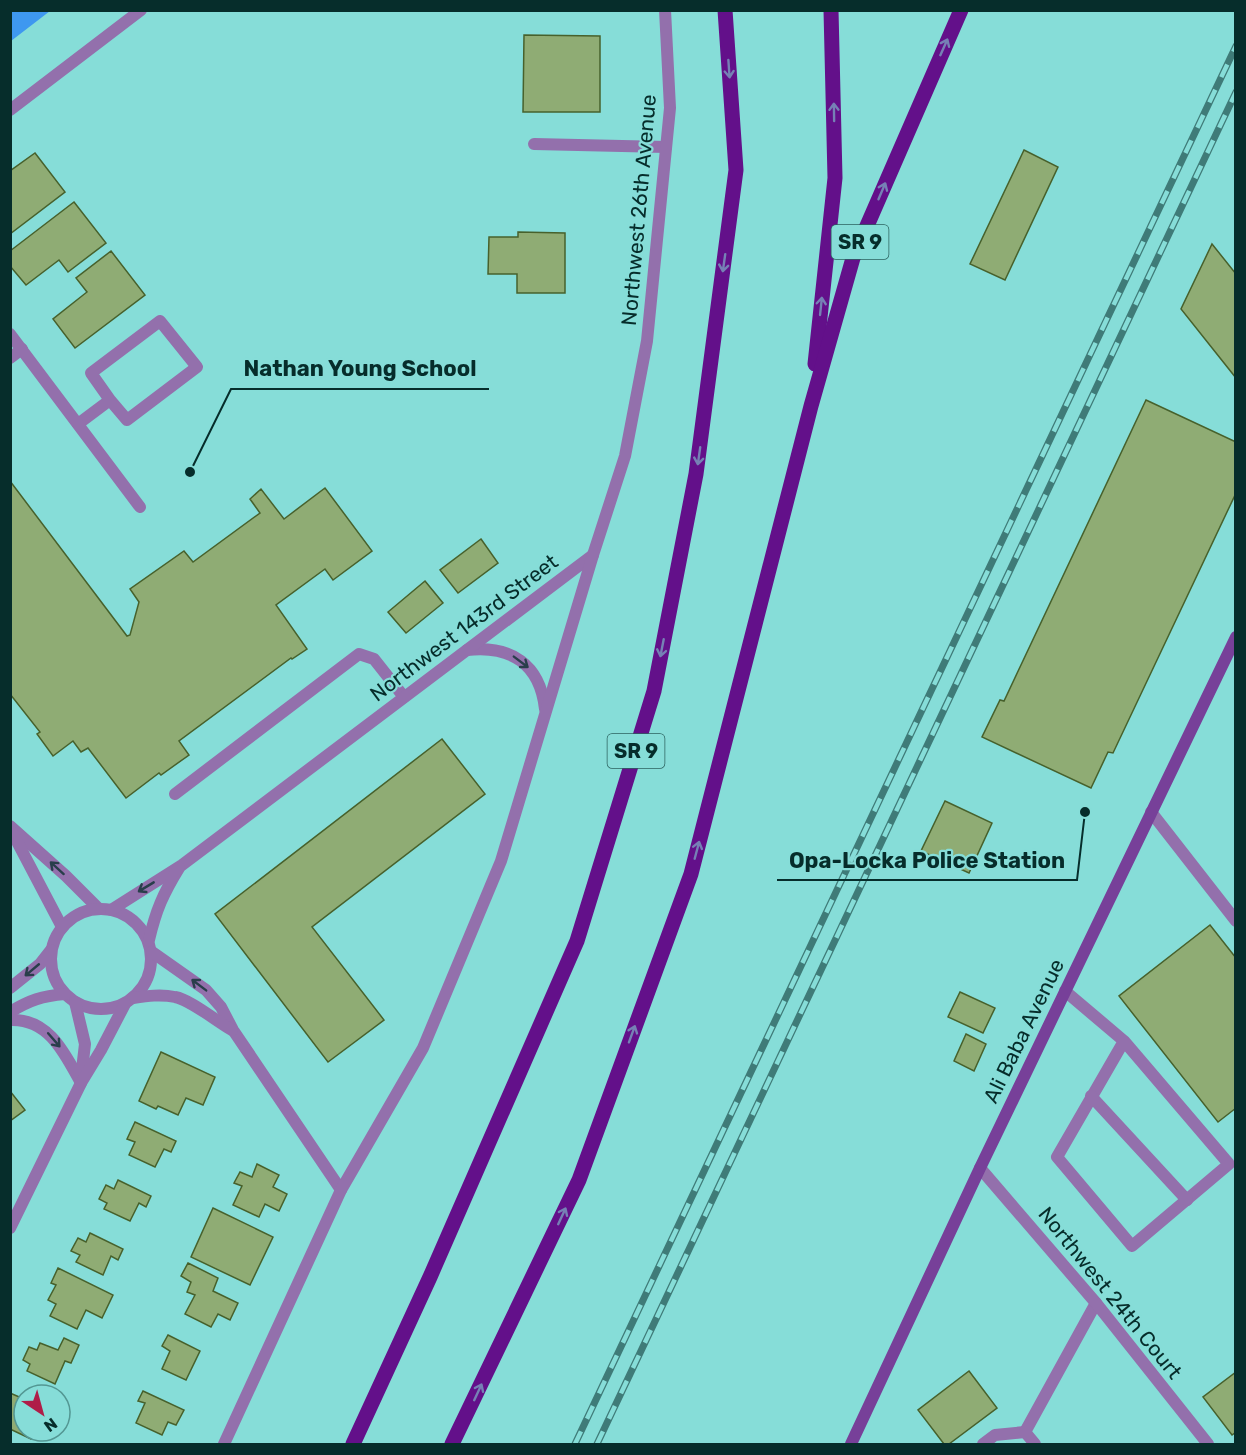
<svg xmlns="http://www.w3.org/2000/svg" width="1246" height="1455" viewBox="0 0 1246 1455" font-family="Rubik,sans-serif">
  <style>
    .water { fill: #3e98f0 }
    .building { fill: #8fac74; stroke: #47612c; stroke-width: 1.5 }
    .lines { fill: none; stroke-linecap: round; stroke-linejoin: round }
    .lane { stroke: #9370ac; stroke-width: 12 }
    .street { stroke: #9370ac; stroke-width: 12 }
    .secondary { stroke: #774099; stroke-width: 12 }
    .primary { stroke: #63108a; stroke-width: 15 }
    .rail-casing { stroke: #3f7b78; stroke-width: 7 }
    .rail { stroke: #86ddd8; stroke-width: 4.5; stroke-dasharray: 14; stroke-linecap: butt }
    .oneway { stroke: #7681b5 }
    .oneway2 { stroke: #293e4b }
    .labels { text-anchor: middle; stroke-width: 4.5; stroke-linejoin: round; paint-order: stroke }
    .shield { fill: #86ddd8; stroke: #2c625f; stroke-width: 1.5 }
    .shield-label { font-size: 20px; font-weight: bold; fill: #062d2b }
    .street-label { font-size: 21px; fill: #062d2b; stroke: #86ddd8 }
    .leader { fill: none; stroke: #062d2b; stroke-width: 2 }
    .callout-dot { fill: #062d2b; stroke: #86ddd8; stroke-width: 2 }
    .callout-label { font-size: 22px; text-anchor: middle; font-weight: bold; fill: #062d2b; stroke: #86ddd8; stroke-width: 4.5; stroke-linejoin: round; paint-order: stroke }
  </style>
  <rect width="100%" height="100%" fill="#86ddd8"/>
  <path class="water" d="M 11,10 L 50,10 L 50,11 L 11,41 Z"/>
  <g class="building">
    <path d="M 524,35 L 600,36 L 600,112 L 523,112 Z"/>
    <path d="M 1024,150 L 1058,167 L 1005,280 L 970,264 Z"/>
    <path d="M 35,153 L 65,192 L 10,234 L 10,171 Z"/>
    <path d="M 74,202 L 106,243 L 68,272 L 59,260 L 26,285 L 10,266 L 10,251 Z"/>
    <path d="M 518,232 L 565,233 L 565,293 L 517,293 L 517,274 L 488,274 L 489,237 L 518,237 Z"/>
    <path d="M 1212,244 L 1236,274 L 1236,378 L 1181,309 Z"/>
    <path d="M 111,251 L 145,295 L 75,348 L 53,319 L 87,292 L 76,278 Z"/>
    <path d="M 1146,400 L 1236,442 L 1236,493 L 1113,753 L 1108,752 L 1091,788 L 982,737 L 1000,700 L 1004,701 Z"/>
    <path d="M 10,481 L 127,636 L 130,635 L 139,602 L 130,589 L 184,551 L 193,562 L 260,513 L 250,499 L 261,489 L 284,519 L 325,488 L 372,551 L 333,580 L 325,569 L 276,605 L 307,649 L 292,659 L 291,658 L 179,741 L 189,755 L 161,775 L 159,773 L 126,798 L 88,748 L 81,752 L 73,741 L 53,756 L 37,734 L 40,732 L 10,694 Z"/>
    <path d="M 481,539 L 498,563 L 458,593 L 440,570 Z"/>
    <path d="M 425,581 L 443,603 L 406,633 L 388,612 Z"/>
    <path d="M 442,739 L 485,794 L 312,927 L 384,1020 L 328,1062 L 215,914 Z"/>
    <path d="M 945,801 L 992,823 L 969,873 L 921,851 Z"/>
    <path d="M 1210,925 L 1236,958 L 1236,1108 L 1218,1122 L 1119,996 Z"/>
    <path d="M 960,992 L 995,1008 L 983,1033 L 948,1017 Z"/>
    <path d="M 966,1034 L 986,1044 L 974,1071 L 954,1061 Z"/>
    <path d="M 161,1052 L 215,1077 L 203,1105 L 186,1098 L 178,1115 L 158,1106 L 156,1109 L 139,1101 Z"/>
    <path d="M 10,1091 L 25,1110 L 10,1121 Z"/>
    <path d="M 135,1122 L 176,1141 L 171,1152 L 164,1149 L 155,1167 L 129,1155 L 135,1142 L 127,1139 Z"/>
    <path d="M 257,1164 L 279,1175 L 273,1187 L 287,1194 L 279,1211 L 265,1204 L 259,1217 L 233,1205 L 242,1186 L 234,1183 L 240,1172 L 252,1177 Z"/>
    <path d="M 118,1180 L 151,1196 L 146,1207 L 139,1203 L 130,1221 L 104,1209 L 107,1203 L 99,1199 L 106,1185 L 114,1189 Z"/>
    <path d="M 213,1208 L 273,1237 L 250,1285 L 191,1257 Z"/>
    <path d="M 90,1233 L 123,1249 L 118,1260 L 111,1256 L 103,1275 L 76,1262 L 80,1255 L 71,1251 L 78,1238 L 86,1242 Z"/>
    <path d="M 188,1263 L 218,1278 L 213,1291 L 238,1303 L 230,1320 L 218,1314 L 211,1327 L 185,1314 L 195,1295 L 187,1292 L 191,1282 L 181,1276 Z"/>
    <path d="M 58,1268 L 113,1295 L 102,1318 L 86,1310 L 77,1329 L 50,1316 L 56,1304 L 48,1300 L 56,1285 L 51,1283 Z"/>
    <path d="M 168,1335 L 200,1351 L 186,1380 L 162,1369 L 170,1351 L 162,1346 Z"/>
    <path d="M 64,1338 L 79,1345 L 71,1363 L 65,1361 L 55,1384 L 27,1371 L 30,1364 L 23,1360 L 29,1347 L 37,1350 L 40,1343 L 58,1350 Z"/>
    <path d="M 969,1371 L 997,1408 L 949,1444 L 944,1444 L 918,1410 Z"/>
    <path d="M 1236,1372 L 1236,1432 L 1232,1435 L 1203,1397 Z"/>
    <path d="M 143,1391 L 184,1410 L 176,1425 L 168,1422 L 162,1435 L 136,1423 L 145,1403 L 138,1401 Z"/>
    <path d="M 10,1393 L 24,1399 L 24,1431 L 35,1431 L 31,1439 L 10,1429 Z"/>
  </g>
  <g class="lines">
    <g class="lane">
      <path d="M 534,144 L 666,147"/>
      <path d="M 10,358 L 22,349"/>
      <path d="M 78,424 L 110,400 L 127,420 L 197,367 L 160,321 L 91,373 L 110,400"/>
      <path d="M 175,794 L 359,654 L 374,659 L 404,697"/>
      <path d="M 1065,991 L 1124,1041 L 1057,1157 L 1132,1246 L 1229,1164 L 1124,1041"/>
      <path d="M 1091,1096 L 1187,1200"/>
      <path d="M 983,1444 L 995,1435 L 1025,1432"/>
      <path d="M 1035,1444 L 1025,1432 L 1096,1303"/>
    </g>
    <g class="street">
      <path d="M 10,110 L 141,10"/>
      <path d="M 10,334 L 140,507"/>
      <path d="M 467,650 C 511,645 540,664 545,709"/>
      <path d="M 1151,812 L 1236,921"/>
      <path d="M 10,826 L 66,876 L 99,909"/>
      <path d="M 12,832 L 62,927"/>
      <circle cx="101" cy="959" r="50"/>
      <path d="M 111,910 L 182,865 L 593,555"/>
      <path d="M 149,940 C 156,910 163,894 179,868"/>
      <path d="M 152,952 L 206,990 L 221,1007 L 233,1030 L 341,1190"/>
      <path d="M 10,988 L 40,964 L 51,950"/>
      <path d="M 133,998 C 147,996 161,994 175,997 C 191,1000 216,1021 232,1030"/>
      <path d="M 75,1002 L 85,1044 L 81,1078"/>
      <path d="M 10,1012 C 30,1000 42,996 65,994"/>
      <path d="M 10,1020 C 49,1018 65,1054 81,1083"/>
      <path d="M 980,1168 L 1096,1303 L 1208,1444"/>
      <path d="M 10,1228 L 81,1083 L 101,1050 L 125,1004"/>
      <path d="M 224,1444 L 341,1190 L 423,1048 L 501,861 L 593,555 L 625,456 L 647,341 L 670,108 L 665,10"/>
    </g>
    <path class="secondary" d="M 851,1444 L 980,1168 L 1236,637"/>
    <g class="primary">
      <path d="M 815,364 L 835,178 L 831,10"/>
      <path d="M 353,1444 L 430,1277 L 577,941 L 654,691 L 696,474 L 736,170 L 725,10"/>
      <path d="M 452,1444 L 579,1180 L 691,874 L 811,406 L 853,258 L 961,10"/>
    </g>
    <g class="rail-casing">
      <g id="rail">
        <path d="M 575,1444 L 1236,46"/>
        <path d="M 597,1444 L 1236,92"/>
      </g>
    </g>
    <use href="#rail" class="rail"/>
  </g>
  <defs><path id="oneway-shaft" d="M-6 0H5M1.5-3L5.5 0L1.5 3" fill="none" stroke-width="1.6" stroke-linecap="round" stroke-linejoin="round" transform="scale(1.5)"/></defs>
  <g class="oneway">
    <use href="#oneway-shaft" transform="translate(944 47) rotate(-66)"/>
    <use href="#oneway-shaft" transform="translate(729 69) rotate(86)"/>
    <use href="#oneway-shaft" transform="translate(834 112) rotate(-91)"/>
    <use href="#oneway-shaft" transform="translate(882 191) rotate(-67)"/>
    <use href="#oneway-shaft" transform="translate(724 263) rotate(98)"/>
    <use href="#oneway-shaft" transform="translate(821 306) rotate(-84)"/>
    <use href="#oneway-shaft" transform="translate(699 456) rotate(98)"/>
    <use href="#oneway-shaft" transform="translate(662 648) rotate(101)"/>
    <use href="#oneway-shaft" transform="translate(697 850) rotate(-75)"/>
    <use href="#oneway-shaft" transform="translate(632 1034) rotate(-70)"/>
    <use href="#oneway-shaft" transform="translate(562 1216) rotate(-65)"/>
    <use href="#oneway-shaft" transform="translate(478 1392) rotate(-65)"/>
  </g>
  <g class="oneway2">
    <use href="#oneway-shaft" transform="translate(521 662) rotate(37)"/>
    <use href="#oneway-shaft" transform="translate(57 868) rotate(-138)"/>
    <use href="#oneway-shaft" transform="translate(146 887) rotate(149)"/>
    <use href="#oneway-shaft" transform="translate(32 970) rotate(140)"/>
    <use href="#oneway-shaft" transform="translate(199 985) rotate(-143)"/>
    <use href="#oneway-shaft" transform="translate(54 1040) rotate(49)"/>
  </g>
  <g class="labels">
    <g class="shield">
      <rect x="831.5" y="225" width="57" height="34" rx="4.5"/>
      <rect x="607.5" y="734" width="57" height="34" rx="4.5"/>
    </g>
    <g class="shield-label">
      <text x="860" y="249">SR 9</text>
      <text x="636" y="758">SR 9</text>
    </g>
    <g class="street-label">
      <text transform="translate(639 210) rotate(-85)" y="7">Northwest 26th Avenue</text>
      <text transform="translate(464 628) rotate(-37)" y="7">Northwest 143rd Street</text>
      <text transform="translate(1024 1031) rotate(-64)" y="7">Ali Baba Avenue</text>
      <text transform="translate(1110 1293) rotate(51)" y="7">Northwest 24th Court</text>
    </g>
  </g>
  <path class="leader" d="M190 472L231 389H489M1085 812L1077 880H777"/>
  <g class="callout-dot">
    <circle cx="190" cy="472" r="6"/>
    <circle cx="1085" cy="812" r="6"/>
  </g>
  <g class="callout-label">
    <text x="360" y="376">Nathan Young School</text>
    <text x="927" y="868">Opa-Locka Police Station</text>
  </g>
  <rect width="1246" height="1455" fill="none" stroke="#062d2b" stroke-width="24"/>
  <g transform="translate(42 1413) rotate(144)"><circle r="28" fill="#86ddd8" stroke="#539793" stroke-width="1.5"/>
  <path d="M0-4.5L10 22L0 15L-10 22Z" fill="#af1d48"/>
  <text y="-9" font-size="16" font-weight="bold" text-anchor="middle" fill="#062d2b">N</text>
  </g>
</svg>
